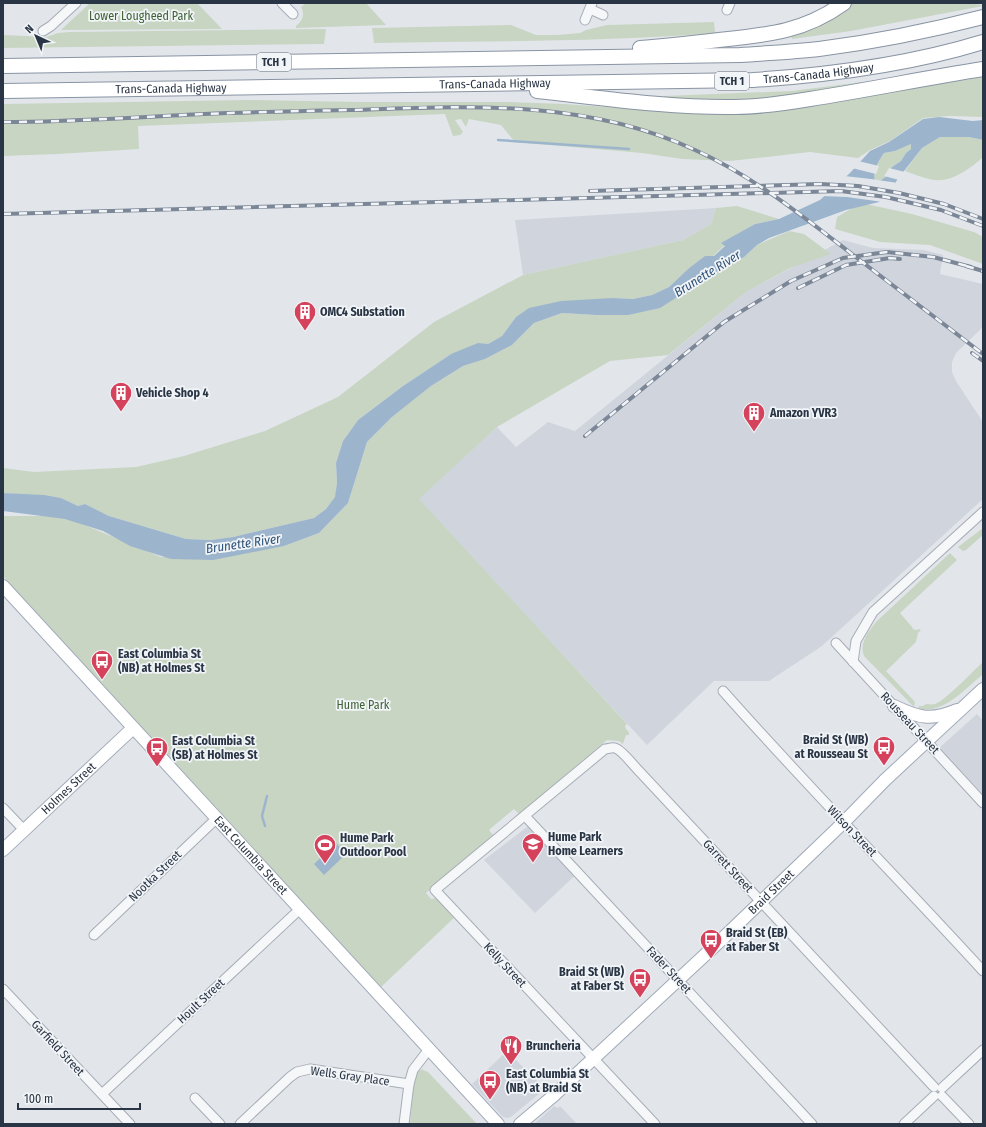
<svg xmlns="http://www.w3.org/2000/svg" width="986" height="1127" viewBox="0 0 986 1127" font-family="'Fira Sans Condensed',sans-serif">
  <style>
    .built { fill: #d0d5dd }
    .green { fill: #c8d5c3 }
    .water { fill: #9cb5cd; fill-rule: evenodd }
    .pier { fill: #e2e6eb }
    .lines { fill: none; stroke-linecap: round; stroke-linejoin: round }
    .stream { stroke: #9cb5cd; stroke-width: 2.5 }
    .minor-casing { stroke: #a7adb6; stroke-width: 11 }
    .major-casing { stroke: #a1aab8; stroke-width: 14 }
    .highway-casing { stroke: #8994a3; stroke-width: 16 }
    .minor { stroke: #f5f7f9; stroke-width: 9 }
    .major { stroke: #fff; stroke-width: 12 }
    .highway { stroke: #fff; stroke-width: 14 }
    .rail-casing { stroke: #7b8696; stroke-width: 4 }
    .rail { stroke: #f2f5f8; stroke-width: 2.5; stroke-dasharray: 8; stroke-linecap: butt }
    .labels { text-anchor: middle; stroke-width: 3.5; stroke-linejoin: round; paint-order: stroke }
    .shield { fill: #f2f5f8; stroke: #656e7a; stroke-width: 1 }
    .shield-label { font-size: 11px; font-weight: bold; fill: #293444 }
    .park-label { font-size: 12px; fill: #3f6136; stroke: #f2f5f8 }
    .street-label { font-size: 12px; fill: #293444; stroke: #f2f5f8 }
    .poi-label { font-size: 12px; font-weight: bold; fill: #293444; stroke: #f2f5f8; text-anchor: start }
    .water-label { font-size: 13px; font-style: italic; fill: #31547a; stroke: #f2f5f8 }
  </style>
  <rect width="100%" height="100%" fill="#e2e6eb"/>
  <g class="built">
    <path d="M 716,208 L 711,224 L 683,240 L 523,275 L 515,220 Z"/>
    <path d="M 843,240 L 873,248 L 924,250 L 943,255 L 940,274 L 983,284 L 983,327 L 956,353 L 952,362 L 952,372 L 956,381 L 983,422 L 983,499 L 822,646 L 769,681 L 714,681 L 647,745 L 418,499 L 497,427 L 516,447 L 548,422 L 575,431 L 746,292 Z"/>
    <path d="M 977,714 L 983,721 L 983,796 L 939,748 Z"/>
    <path d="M 536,820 L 582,869 L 535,913 L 484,860 Z"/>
    <path d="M 507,1051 L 545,1089 L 511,1117 L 507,1118 L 503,1117 L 472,1084 Z"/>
    <path d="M 554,1106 L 558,1108 L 560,1106 L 577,1124 L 534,1124 Z"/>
  </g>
  <g class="green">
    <path d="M 90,3 L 197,3 L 222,29 L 61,30 Z"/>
    <path d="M 306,3 L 366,3 L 386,25 L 296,28 L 296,26 C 303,20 305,15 301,7 Z"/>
    <path d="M 853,3 L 967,3 L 983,5 L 983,6 L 851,31 L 792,39 L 791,35 L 842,11 Z"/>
    <path d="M 714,22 L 715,33 C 602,42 488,41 374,43 L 372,28 L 511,25 L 536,35 L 557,35 L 580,33 L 586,30 L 607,25 Z"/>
    <path d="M 326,29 L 324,44 L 3,48 L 3,35 L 46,37 L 58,33 L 70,32 Z"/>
    <path d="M 983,77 L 983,117 L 950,116 L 923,118 L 890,141 L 870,150 L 858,158 L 810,152 L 730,161 L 682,159 L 642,153 L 515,142 L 501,125 L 469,119 L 466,127 L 461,119 L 455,120 L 463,132 L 460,135 L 453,136 L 445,114 L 138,126 L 139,149 L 58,154 L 3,156 L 3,104 L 248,100 L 360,102 L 505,102 L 564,104 L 691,113 L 737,114 L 770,112 Z"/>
    <path d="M 878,80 L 879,83 L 745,102 L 663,98 L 664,96 L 792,91 Z"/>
    <path d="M 940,137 L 969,137 L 983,140 L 983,157 L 981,159 C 969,169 952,182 935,180 C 925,179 914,174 905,171 L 922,148 Z"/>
    <path d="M 911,144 L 911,149 L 906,153 L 901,161 L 892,167 L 887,176 L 878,182 L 875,181 C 872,172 879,160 884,153 L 895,151 Z"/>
    <path d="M 861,203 L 912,214 L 974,232 L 983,237 L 983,264 L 930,245 L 880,242 L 835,229 L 837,217 Z"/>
    <path d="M 737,206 L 779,219 L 755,224 L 722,243 L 725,245 L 713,256 L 688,269 L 669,287 L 652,295 L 633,299 L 613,298 L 516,317 L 502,336 L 488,344 L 451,354 L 403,386 L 358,420 L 343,441 L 336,463 L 337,483 L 336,497 L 326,509 L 314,518 L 233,537 L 211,540 L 186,539 L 109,516 L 85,504 L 78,506 L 61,498 L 3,493 L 3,468 L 34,472 L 136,467 L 184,456 L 265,431 L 338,397 L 434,322 L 523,275 L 683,240 L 711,224 L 716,208 Z"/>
    <path d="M 789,231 L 804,234 L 831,254 L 790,268 L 746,292 L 668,355 L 610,361 L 497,427 L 419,499 L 627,724 L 625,726 L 626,729 L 629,732 L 629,735 L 626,735 L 623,744 L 619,741 L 607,740 L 519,814 L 514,809 L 489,830 L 493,835 L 426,893 L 431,899 L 438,898 L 456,916 L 381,987 L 3,576 L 3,516 L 63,516 L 161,557 L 223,556 L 284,546 L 319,533 L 348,503 L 367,442 L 392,417 L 431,386 L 463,366 L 485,359 L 512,345 L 534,323 L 562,313 L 596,315 L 628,315 L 718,271 L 744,257 L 757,245 Z"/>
    <path d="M 983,528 L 983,535 L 966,550 L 963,551 L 958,547 Z"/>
    <path d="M 950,553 L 957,560 L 900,613 L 912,627 L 913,629 L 917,630 L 919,629 L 921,630 L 918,633 L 916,642 L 886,671 L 915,702 L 914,707 L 864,656 C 859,643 869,630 877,621 Z"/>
    <path d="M 983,662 L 983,674 C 965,689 944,714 918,709 L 919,706 L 923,706 L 926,704 C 929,704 932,705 935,704 C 945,701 974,670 983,662 Z"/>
    <path d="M 423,1069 L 423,1070 L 428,1072 L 477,1124 L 410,1124 L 414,1082 L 417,1072 Z"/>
  </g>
  <g class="water">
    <path d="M 939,117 L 973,121 L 983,120 L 983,140 L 969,137 L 940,137 L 922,148 L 897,180 L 892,190 L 879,202 L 846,210 L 769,238 L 757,245 L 744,257 L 718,271 L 660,308 L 628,315 L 596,315 L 562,313 L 534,323 L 512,345 L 485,359 L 463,366 L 431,386 L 392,417 L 367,442 L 348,503 L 319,533 L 284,546 L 213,560 L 171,559 L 130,546 L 103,531 L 65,519 L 3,511 L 3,493 L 44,495 L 61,498 L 78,506 L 85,504 L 109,516 L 186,539 L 211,540 L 233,537 L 314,518 L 326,509 L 335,497 L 337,483 L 336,463 L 343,441 L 358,420 L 403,386 L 451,354 L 478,343 L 488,344 L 502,336 L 516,317 L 529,308 L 561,301 L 613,298 L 633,299 L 652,295 L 669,287 L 688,269 L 705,256 L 714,256 L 725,246 L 721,243 L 755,224 L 779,219 L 820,200 L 850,173 L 870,151 L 889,142 L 923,119 ZM 911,144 L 911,149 L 906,153 L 901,161 L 892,167 L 887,176 L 878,182 L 875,181 C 872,172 879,160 884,153 L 895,151 Z"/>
    <path d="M 336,843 L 346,854 L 324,875 L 314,864 Z"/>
  </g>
  <g class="pier">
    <path d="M 858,161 L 879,166 L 876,174 L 852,168 Z"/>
    <path d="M 889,168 L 905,172 L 899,180 L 884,176 Z"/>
    <path d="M 844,176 L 871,179 L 898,183 L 894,192 L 883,202 L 847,197 L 822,196 Z"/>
  </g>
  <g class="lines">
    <g class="stream">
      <path d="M 498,140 L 629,149"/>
      <path d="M 265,826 L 262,816 L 267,796"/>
    </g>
    <g class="minor-casing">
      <g id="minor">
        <path d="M 282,3 L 293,14"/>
        <path d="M 590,9 L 603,15"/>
        <path d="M 727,10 L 730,3"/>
        <path d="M 585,20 L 592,3"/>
        <path d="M 43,31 L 51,26 L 76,3"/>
        <path d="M 836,643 L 983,803"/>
        <path d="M 853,662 L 856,641 L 873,612 L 983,512"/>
        <path d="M 723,691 C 807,786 897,877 983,971"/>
        <path d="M 3,808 L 24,830"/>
        <path d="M 525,816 L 812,1124"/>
        <path d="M 94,935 L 217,818"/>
        <path d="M 3,989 L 130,1124"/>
        <path d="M 942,1088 L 983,1050"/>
        <path d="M 102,1094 L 300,909"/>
        <path d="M 942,1096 L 969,1124"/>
        <path d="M 195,1098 L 220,1124"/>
        <path d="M 240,1124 L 290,1077 L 297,1072 L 310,1069 L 409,1084"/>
        <path d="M 404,1124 L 409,1084 L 413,1070 L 429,1049"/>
        <path d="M 655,1124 L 435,890 L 605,749 C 608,749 612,747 615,748 C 622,750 633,765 639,771 L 934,1087"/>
        <path d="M 904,1124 L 934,1096"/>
      </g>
    </g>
    <g class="major-casing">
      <g id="major">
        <path id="s1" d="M 3,586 L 498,1124"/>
        <path d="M 894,706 C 919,718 931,721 957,710"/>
        <path id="s2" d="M 3,850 L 133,728"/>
        <path id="s3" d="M 520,1124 L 552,1097 L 720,941 L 844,822 L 885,780 L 983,689"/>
      </g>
    </g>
    <g class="highway-casing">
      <g id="highway">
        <path d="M 640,48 C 667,46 693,43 719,40 C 767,35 804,32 844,3"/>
        <path d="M 3,66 L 740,55 C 767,53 793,52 819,49 C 874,42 929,31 983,17"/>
        <path id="s4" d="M 3,91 L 753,80 C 830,75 908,65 983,42"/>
        <path d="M 537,91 C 602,98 669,108 735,107 C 760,107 786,103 810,99 C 868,90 925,78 983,69"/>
      </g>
    </g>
    <use href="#minor" class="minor"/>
    <use href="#major" class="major"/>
    <use href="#highway" class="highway"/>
    <g class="rail-casing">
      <g id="rail">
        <path d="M 3,122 C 70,122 137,117 204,114 C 253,112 302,111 352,110 C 469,106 585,99 695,150 C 755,177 805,218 857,258 C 899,290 941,322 983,354"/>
        <path d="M 590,191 L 820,184 L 858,186 L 899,193 L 944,204 L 983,219"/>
        <path d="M 3,214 L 841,191 L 886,197 L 941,210 L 983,226"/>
        <path d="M 966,266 L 983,271"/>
        <path d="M 798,288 L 846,265 L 890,258 L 900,259"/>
        <path d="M 972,353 L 983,361"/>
        <path d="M 585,436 L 724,322 L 791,281 L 843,258 L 887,252 L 933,257 L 971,267"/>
      </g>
    </g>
    <use href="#rail" class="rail"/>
  </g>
  <defs>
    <g id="building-pin" transform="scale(1.15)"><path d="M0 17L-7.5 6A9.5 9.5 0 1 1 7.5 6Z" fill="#d5425c" stroke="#f2f5f8"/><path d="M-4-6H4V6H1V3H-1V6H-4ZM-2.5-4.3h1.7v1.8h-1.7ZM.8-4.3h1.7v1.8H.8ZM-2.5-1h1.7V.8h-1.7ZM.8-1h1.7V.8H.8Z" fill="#fff"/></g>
    <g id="bus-pin" transform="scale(1.15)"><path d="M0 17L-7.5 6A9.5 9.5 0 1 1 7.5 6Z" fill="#d5425c" stroke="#f2f5f8"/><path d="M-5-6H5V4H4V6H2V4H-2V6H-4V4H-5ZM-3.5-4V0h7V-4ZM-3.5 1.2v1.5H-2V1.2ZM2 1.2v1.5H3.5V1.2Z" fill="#fff"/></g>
    <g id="school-pin" transform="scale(1.15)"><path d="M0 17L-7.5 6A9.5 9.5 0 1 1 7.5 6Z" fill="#d5425c" stroke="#f2f5f8"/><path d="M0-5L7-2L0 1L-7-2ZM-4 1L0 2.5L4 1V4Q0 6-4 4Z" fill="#fff"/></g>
    <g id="stadium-pin" transform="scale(1.15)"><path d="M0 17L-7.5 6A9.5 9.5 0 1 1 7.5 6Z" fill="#d5425c" stroke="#f2f5f8"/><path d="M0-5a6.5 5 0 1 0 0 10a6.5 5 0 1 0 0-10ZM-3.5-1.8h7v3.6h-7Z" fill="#fff"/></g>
    <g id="restaurant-pin" transform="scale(1.15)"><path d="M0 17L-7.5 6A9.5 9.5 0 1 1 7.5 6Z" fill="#d5425c" stroke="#f2f5f8"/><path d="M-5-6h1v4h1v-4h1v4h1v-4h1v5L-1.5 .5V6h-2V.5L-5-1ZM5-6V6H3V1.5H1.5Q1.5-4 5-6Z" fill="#fff"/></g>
  </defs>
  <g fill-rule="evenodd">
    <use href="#building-pin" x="305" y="312"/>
    <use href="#building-pin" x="121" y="393"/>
    <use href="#building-pin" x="754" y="413"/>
    <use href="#bus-pin" x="102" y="661"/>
    <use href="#bus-pin" x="884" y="747"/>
    <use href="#bus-pin" x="157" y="748"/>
    <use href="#school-pin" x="533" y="844"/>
    <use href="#stadium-pin" x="325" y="845"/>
    <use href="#bus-pin" x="711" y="940"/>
    <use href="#bus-pin" x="640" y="979"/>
    <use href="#restaurant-pin" x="511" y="1046"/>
    <use href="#bus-pin" x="490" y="1081"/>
  </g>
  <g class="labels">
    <g class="shield">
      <rect x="257" y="53" width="34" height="18" rx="3"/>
      <rect x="715" y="72" width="34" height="18" rx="3"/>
    </g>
    <g class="shield-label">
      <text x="274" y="66">TCH 1</text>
      <text x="732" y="85">TCH 1</text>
    </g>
    <g class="park-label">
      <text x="141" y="20">Lower Lougheed Park</text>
      <text x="363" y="709">Hume Park</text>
    </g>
    <g class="street-label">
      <text dy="4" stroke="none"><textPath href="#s4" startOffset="816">Trans-Canada Highway</textPath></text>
      <text dy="4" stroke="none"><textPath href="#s4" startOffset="492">Trans-Canada Highway</textPath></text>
      <text dy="4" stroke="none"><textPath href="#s4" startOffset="168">Trans-Canada Highway</textPath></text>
      <text transform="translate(910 723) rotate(47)" y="4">Rousseau Street</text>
      <text dy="4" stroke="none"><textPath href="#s2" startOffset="90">Holmes Street</textPath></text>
      <text transform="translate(852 831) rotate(46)" y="4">Wilson Street</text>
      <text dy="4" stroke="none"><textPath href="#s1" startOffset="366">East Columbia Street</textPath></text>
      <text transform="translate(728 866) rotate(47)" y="4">Garrett Street</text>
      <text transform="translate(155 876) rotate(-44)" y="4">Nootka Street</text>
      <text dy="4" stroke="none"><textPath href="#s3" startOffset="342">Braid Street</textPath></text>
      <text transform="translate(505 965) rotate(47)" y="4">Kelly Street</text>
      <text transform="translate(669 970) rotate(47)" y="4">Fader Street</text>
      <text transform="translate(201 1001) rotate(-43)" y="4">Hoult Street</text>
      <text transform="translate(58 1048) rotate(47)" y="4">Garfield Street</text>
      <text transform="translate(350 1076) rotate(8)" y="4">Wells Gray Place</text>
    </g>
    <g class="poi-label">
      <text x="320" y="316">OMC4 Substation</text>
      <text x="136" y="397">Vehicle Shop 4</text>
      <text x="770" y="417">Amazon YVR3</text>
      <text x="118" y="658">East Columbia St<tspan x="118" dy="14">(NB) at Holmes St</tspan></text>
      <text x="868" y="744" text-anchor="end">Braid St (WB)<tspan x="868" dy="14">at Rousseau St</tspan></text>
      <text x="172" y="745">East Columbia St<tspan x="172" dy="14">(SB) at Holmes St</tspan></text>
      <text x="548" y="841">Hume Park<tspan x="548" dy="14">Home Learners</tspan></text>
      <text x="340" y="842">Hume Park<tspan x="340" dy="14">Outdoor Pool</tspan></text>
      <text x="726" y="937">Braid St (EB)<tspan x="726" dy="14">at Faber St</tspan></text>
      <text x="624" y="976" text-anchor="end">Braid St (WB)<tspan x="624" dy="14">at Faber St</tspan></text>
      <text x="526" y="1050">Bruncheria</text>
      <text x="506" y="1078">East Columbia St<tspan x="506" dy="14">(NB) at Braid St</tspan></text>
    </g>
    <g class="water-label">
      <text transform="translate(707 273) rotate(-32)" y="5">Brunette River</text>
      <text transform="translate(243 543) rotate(-8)" y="5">Brunette River</text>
    </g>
  </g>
  <rect width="986" height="1127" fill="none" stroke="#293444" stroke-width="8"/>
  <g transform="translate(36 36) rotate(316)" stroke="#f2f5f8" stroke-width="3" paint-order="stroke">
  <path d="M0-3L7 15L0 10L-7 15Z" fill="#293444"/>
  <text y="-6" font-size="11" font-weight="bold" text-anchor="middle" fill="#293444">N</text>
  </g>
  <path d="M18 1103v6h122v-6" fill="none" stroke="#293444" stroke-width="2"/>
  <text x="24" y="1103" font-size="12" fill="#293444" stroke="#f2f5f8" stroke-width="3" paint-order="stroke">100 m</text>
</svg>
